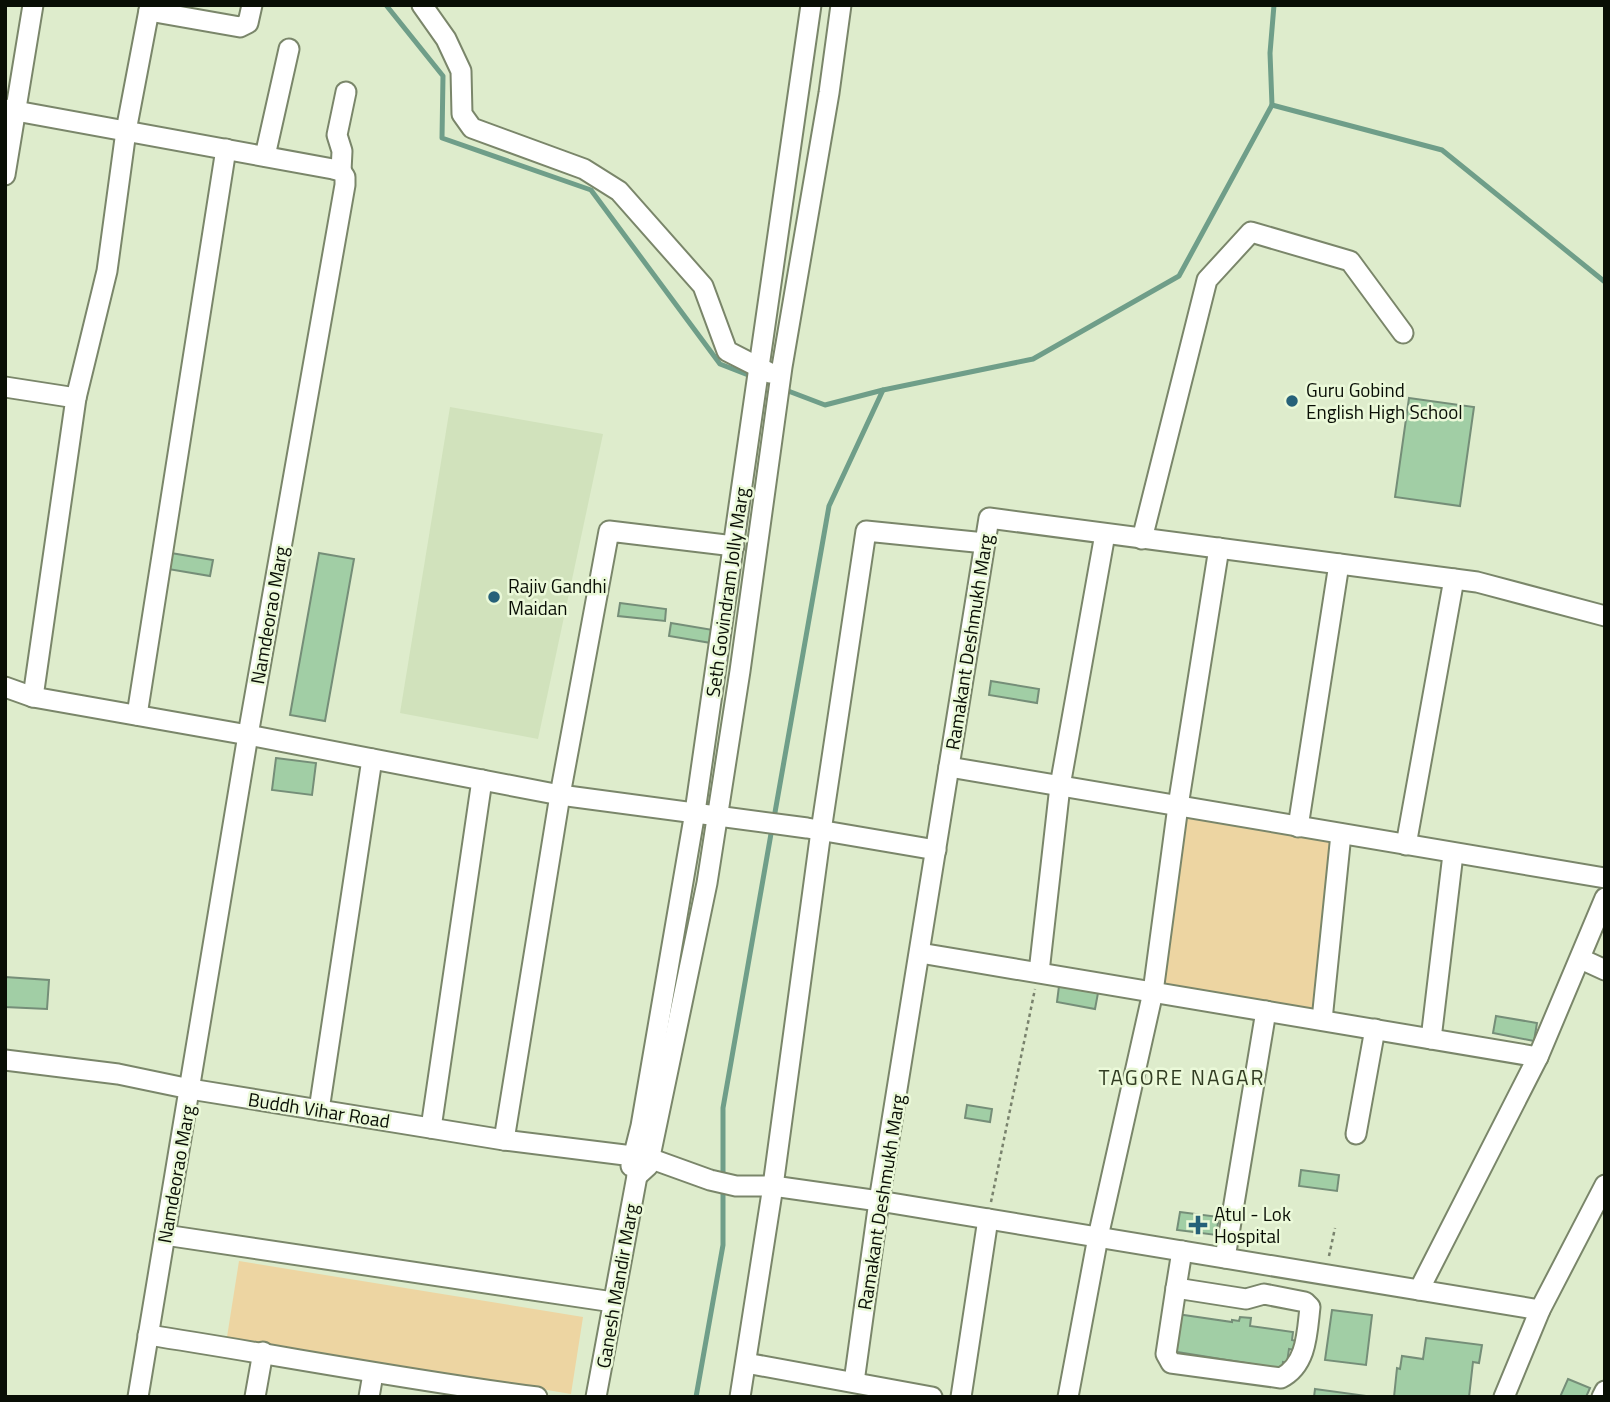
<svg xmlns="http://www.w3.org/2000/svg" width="1610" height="1402" viewBox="0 0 1610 1402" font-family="'Titillium Web',sans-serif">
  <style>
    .built { fill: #d1e2bc }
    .green { fill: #edd5a2 }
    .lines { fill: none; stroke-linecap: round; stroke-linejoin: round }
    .stream { stroke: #6f9e89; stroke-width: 5 }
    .building { fill: #a1cea5; stroke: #758e78; stroke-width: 2 }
    .minor-casing { stroke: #7a866a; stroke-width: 23 }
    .path { stroke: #79826d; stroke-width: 2.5; stroke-dasharray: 3.5 3.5; stroke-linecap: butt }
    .minor { stroke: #fff; stroke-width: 19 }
    .poi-dot { fill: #266179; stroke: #ebf9d9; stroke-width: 2.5 }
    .labels { text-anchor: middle; stroke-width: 5; stroke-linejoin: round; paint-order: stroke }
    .poi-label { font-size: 19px; fill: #090e05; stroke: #ebf9d9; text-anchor: start }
    .street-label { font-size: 19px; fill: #090e05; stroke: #ebf9d9 }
    .neighbourhood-label { font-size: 21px; letter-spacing: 2px; fill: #313c22; stroke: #ebf9d9 }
  </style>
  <rect width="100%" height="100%" fill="#deeccc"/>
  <path class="built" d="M 450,407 L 603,434 L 538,739 L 400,713 Z"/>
  <g class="green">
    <path d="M 1178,806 L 1341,834 L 1322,1020 L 1153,992 Z"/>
    <path d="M 239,1261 L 583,1317 L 571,1394 L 227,1337 Z"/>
  </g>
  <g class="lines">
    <g class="stream">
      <path d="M 386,5 L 443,76 L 442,138 L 591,190 L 720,364 L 774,385"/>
      <path d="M 1274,5 L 1270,53 L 1272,105 L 1442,150 L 1605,282"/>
      <path d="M 783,389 L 825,405 L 883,390 L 1033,359 L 1179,276 L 1272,105"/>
      <path d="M 774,818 L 829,506 L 883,390"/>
      <path d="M 723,1178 L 723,1108 L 772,828"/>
      <path d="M 696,1397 L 723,1245 L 723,1188"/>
    </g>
  </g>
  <g class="building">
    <path d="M 1409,398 L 1474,407 L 1460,506 L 1395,497 Z"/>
    <path d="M 171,553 L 213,560 L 210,576 L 168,569 Z"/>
    <path d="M 319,553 L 354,559 L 325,721 L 290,715 Z"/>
    <path d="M 620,603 L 666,609 L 665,621 L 618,616 Z"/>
    <path d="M 671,623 L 713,630 L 711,643 L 669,636 Z"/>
    <path d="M 991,681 L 1039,689 L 1037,703 L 989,695 Z"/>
    <path d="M 276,758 L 316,763 L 312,795 L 272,790 Z"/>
    <path d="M 5,977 L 49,980 L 47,1009 L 5,1007 Z"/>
    <path d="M 1059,986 L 1098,993 L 1095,1009 L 1057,1002 Z"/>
    <path d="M 1496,1016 L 1537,1023 L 1534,1041 L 1493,1033 Z"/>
    <path d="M 967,1105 L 992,1109 L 990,1122 L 965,1118 Z"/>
    <path d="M 1301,1170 L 1339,1175 L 1337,1191 L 1299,1186 Z"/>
    <path d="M 1180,1212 L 1219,1217 L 1216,1235 L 1177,1230 Z"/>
    <path d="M 1332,1310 L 1372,1315 L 1366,1365 L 1325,1360 Z"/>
    <path d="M 1177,1314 L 1232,1322 L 1232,1320 L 1239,1321 L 1240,1317 L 1251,1318 L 1250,1326 L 1293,1332 L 1292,1340 L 1296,1341 L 1294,1350 L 1289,1349 L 1287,1363 L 1283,1362 L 1282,1369 L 1171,1351 Z"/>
    <path d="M 1426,1338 L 1482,1345 L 1479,1363 L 1473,1362 L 1469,1397 L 1394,1397 L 1397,1368 L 1400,1369 L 1402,1356 L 1423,1359 Z"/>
    <path d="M 1568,1379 L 1590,1388 L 1586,1397 L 1560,1397 Z"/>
    <path d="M 1315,1389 L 1367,1396 L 1367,1397 L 1314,1397 Z"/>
  </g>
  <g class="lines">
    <g class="minor-casing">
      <g id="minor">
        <path d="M 422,5 L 446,39 L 461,71 L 462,114 L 472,128 L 584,169 L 619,191 L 703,286 L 727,351 L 770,373"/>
        <path d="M 149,11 L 240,27 L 248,23 L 252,5"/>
        <path d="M 5,109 L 333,169 L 341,171 L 345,177 L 345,185 L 248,735 L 138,1397"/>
        <path d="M 265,156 L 289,49"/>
        <path d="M 341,171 L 342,151 L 337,135 L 346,92"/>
        <path d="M 5,175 L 33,5"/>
        <path d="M 5,387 L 76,398"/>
        <path d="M 1142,539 L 1207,280 L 1251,232 L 1350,261 L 1403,333"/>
        <path d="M 5,687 L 33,697 L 248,735 L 560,795 L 807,828 L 936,850"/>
        <path d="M 33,697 L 76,398 L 107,271 L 126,131 L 150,5"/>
        <path d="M 137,715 L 226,149"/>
        <path d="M 949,767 L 1605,878"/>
        <path d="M 1298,827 L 1339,564"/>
        <path d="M 1406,845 L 1454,579"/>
        <path d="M 920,953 L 1538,1057"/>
        <path d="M 1581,959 L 1605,970"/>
        <path d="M 1039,972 L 1060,786 L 1105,534"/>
        <path d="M 1322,1020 L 1341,834"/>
        <path d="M 1431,1039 L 1453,854"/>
        <path d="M 5,1060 L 118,1074 L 190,1089 L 504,1140 L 649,1158 L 710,1180 L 736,1186 L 773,1186 L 879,1201 L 1540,1310"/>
        <path d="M 319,1110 L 372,759"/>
        <path d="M 431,1128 L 482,780"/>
        <path d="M 1356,1134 L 1375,1029"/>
        <path d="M 504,1140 L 560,795 L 609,531 L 734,546"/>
        <path d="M 631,1166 L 641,1126 L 695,812 L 811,5"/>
        <path d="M 637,1176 L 648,1166 L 707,883 L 740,671 L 782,367 L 829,93 L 841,5"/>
        <path d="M 165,1235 L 613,1302"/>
        <path d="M 1225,1258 L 1266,1011"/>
        <path d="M 1176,1288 L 1246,1299 L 1264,1294 L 1305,1302 L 1310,1307 C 1307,1333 1307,1365 1281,1378 L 1171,1363 L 1166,1354 Z"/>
        <path d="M 1176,1288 L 1182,1251"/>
        <path d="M 1419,1290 L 1538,1057 L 1605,898"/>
        <path d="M 148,1335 C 278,1355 407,1380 537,1397"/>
        <path d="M 746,1363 L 932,1397"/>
        <path d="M 854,1382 L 879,1201 L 989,518 L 1477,582 L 1605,616"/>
        <path d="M 255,1397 L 263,1352"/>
        <path d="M 369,1397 L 373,1374"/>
        <path d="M 596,1397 L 637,1176"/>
        <path d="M 740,1397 L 773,1186 L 821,831 L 866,531 L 985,543"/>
        <path d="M 961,1397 L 988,1219"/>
        <path d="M 1068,1397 L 1098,1237 L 1153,992 L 1178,806 L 1219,548"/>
        <path d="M 1504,1397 L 1540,1310 L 1605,1185"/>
        <path d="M 1602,1397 L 1605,1391"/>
      </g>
    </g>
    <g class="path">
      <path d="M 991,1202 L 1035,989"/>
      <path d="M 1329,1256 L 1335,1228"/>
    </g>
    <use href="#minor" class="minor"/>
  </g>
  <g class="poi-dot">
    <circle cx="1292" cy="401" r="7"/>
    <circle cx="494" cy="597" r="7"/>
    <path d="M1194.5 1214.5h7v7h7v7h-7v7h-7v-7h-7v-7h7z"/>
  </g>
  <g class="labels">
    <g class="poi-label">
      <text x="1306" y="397">Guru Gobind<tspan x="1306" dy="22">English High School</tspan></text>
      <text x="508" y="593">Rajiv Gandhi<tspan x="508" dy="22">Maidan</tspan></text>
      <text x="1214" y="1221">Atul - Lok<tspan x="1214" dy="22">Hospital</tspan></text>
    </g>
    <g class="street-label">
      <text transform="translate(727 592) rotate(-82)" y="7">Seth Govindram Jolly Marg</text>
      <text transform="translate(269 615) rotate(-80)" y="7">Namdeorao Marg</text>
      <text transform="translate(969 642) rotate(-81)" y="7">Ramakant Deshmukh Marg</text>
      <text transform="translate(319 1110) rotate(9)" y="7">Buddh Vihar Road</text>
      <text transform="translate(176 1174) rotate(-80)" y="7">Namdeorao Marg</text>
      <text transform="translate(881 1202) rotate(-81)" y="7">Ramakant Deshmukh Marg</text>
      <text transform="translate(617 1286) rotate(-80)" y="7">Ganesh Mandir Marg</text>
    </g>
    <g class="neighbourhood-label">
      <text x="1182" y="1085">TAGORE NAGAR</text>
    </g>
  </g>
  <rect width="1610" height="1402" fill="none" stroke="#090e05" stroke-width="14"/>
</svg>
